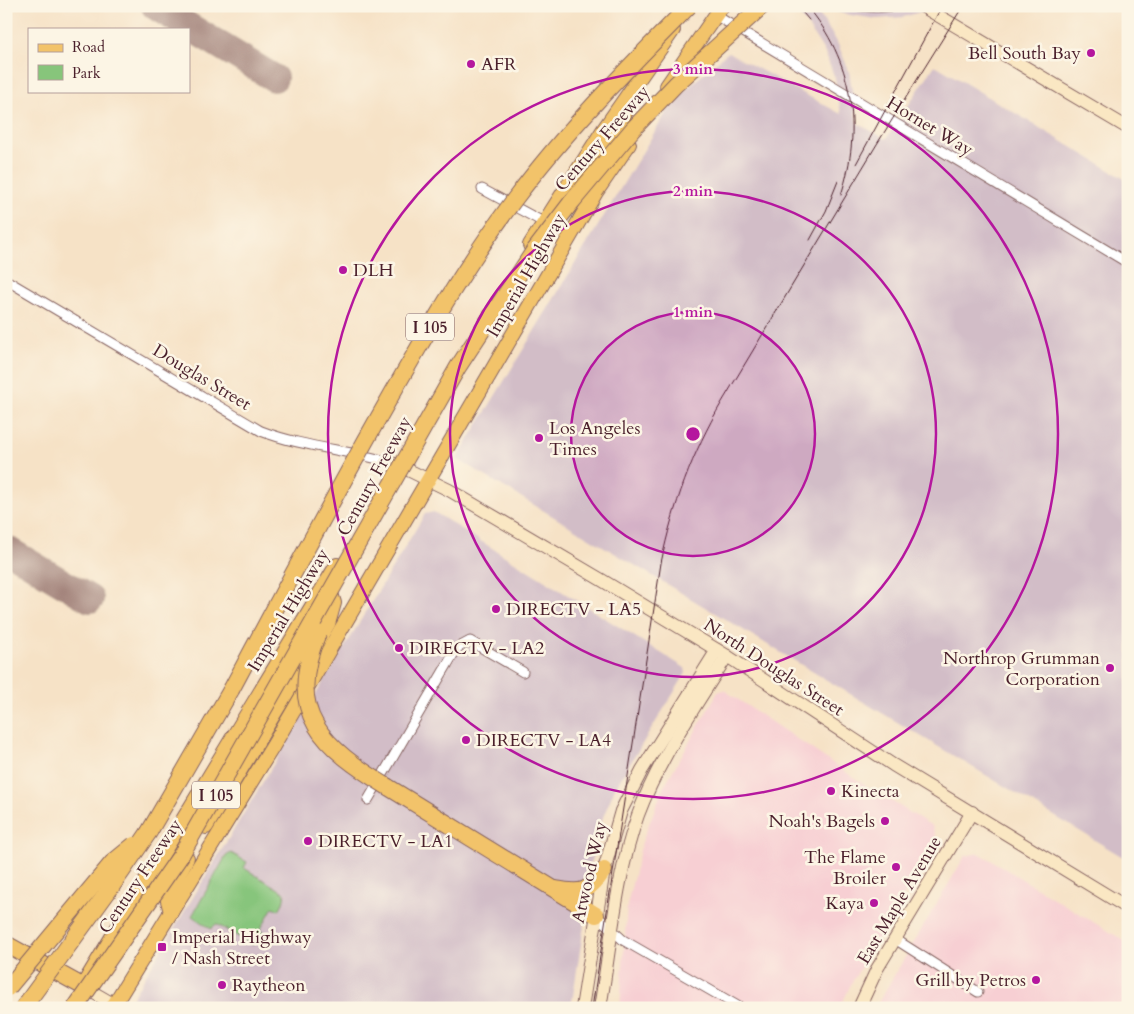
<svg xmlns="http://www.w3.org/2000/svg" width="1134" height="1014" viewBox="0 0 1134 1014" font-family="Cardo,serif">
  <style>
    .built { fill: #f7cfd3 }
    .industrial { fill: #d2bdc7 }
    .green { fill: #87c57b; stroke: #687253 }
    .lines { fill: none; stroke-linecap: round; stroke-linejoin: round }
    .taxiway { stroke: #a08078; stroke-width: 28 }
    .street-casing { stroke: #866361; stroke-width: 11 }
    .secondary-casing { stroke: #866361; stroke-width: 14 }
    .primary-casing { stroke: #866361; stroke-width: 16 }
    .highway-casing { stroke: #866361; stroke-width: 18 }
    .street { stroke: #fff; stroke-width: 9 }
    .secondary { stroke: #fae7c3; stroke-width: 12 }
    .primary { stroke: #f2c36a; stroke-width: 14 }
    .highway { stroke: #f2c36a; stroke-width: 16 }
    .tram { stroke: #4a1f2b; stroke-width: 1 }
    .highway-bridge-casing { stroke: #866361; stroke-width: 18; stroke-linecap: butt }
    .highway-bridge { stroke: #f2c36a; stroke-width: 16 }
    .ring { fill: none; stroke: #b5179e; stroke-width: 2.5 }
    .poi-dot { fill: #b5179e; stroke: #fcf5e5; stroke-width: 2 }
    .labels { text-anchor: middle; stroke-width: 5; stroke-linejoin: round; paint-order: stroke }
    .shield { fill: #fcf5e5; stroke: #7f5f63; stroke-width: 1 }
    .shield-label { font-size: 16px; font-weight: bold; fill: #4a1f2b }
    .poi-label { font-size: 18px; fill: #4a1f2b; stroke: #fcf5e5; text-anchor: start }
    .street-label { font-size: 18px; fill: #4a1f2b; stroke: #fcf5e5 }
    .centre { fill: #b5179e; stroke: #fcf5e5; stroke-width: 2.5 }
    .ring-label { font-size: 15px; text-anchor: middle; font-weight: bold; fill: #b5179e; stroke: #fcf5e5; stroke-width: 5; stroke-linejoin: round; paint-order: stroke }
  </style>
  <rect width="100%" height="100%" fill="#fcf5e5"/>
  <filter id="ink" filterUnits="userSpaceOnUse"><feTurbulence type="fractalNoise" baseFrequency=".02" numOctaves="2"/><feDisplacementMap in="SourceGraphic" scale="10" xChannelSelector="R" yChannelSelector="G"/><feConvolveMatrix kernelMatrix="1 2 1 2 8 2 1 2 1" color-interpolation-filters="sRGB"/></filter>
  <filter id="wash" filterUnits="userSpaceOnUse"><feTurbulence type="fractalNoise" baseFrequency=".0096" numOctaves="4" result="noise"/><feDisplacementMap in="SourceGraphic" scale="20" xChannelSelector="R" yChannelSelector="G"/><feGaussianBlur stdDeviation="1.12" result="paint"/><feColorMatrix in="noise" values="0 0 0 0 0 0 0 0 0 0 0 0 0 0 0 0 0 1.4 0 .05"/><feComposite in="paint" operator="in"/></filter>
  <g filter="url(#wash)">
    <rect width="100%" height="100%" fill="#f6e2c6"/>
    <g class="built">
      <path d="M 724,690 L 865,785 L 932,826 L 937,840 L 852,982 L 840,1008 L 620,1008 L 627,905 L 642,842 L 663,788 L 718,692 Z"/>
      <path d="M 979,853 L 1128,943 L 1128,1008 L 875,1008 L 965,856 Z"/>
    </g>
    <g class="industrial">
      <path d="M 791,6 L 813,6 L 825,23 L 837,42 L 849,71 L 857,123 L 886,139 L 935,65 L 1128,181 L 1128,860 L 457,459 L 674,100 L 728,52 L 841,114 L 835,78 L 824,51 L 806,23 Z"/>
      <path d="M 820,6 L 938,6 L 904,17 L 877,19 L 844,14 Z"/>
      <path d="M 434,512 L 685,668 L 686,673 L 615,788 L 603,817 L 588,872 L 585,919 L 571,1008 L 126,1008 L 425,514 Z"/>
    </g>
    <path class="green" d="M 231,853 L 247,862 L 244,868 L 285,893 L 283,903 L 279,910 L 273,907 L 260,930 L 265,934 L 253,945 L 216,924 L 211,929 L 192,916 L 226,856 Z"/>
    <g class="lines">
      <g class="taxiway">
        <path d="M 155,6 L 274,78"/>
        <path d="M 6,549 L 90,599"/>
      </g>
    </g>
  </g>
  <g filter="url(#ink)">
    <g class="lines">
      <g class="street-casing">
        <g id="street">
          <path d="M 715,15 L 1128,263"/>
          <path d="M 482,189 L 545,223"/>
          <path d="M 6,280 L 261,431 C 305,448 352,450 396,464"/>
          <path d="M 368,800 L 457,648 L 470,641 L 523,672"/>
          <path d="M 596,915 L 623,940 L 741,1008"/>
          <path d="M 895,939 L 978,992"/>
        </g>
      </g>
      <g class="secondary-casing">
        <g id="secondary">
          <path d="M 922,6 L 1128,128"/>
          <path d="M 396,464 L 449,490 L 600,579 L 727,656 L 893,765 L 1128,908"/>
          <path d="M 82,986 L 120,1008"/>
          <path d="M 582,1008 L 604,870 L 621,811 L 642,770 L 717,650"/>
          <path d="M 600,1008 C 611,944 616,876 638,815 C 658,761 696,704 727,656"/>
          <path d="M 859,1008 L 877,969 L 972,812"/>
        </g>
      </g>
      <g class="primary-casing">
        <g id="primary">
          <path d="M 667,86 L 722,6"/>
          <path d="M 596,166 L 626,111"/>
          <path d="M 530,245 L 604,129 L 673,30"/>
          <path d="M 206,827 L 328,624 L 334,603 L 328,584"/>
          <path d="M 171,912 L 167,897 L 187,858"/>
          <path d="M 88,977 L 337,565"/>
          <path d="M 112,1008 L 273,746 L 596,192 L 629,144"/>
        </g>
      </g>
      <g class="highway-casing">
        <g id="highway">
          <path d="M 388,787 L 596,915"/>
          <path d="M 149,832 L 231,690"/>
          <path d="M 556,889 C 582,894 589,892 604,870"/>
          <path d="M 6,944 L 82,986"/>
        </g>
      </g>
      <use href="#street" class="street"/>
      <use href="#secondary" class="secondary"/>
      <use href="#primary" class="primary"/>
      <use href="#highway" class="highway"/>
      <g class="tram">
        <path d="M 797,6 L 809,20"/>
        <path d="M 807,6 C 853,60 863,128 841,195"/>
        <path d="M 836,6 C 863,14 891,14 918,6"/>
        <path d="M 856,164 L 942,6"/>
        <path d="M 810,240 L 826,211 L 838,181"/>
        <path d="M 592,1008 L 661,563 C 673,506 692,453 722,402 L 877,144 L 963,6"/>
      </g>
      <g class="highway-bridge-casing">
        <g id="highway-bridge">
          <path d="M 318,633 C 284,714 323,747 388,787"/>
          <path d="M 231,690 C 282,595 331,501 384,408 C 424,337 465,266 514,200 C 566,130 628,68 689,6"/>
          <path d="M 8,988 L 112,863 L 134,845"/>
          <path d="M 23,1008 L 112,886 L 149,832"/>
          <path d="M 75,1008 L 181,855 L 458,367 L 534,251 L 570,204 L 633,129 L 676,84 L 762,6"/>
        </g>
      </g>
      <use href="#highway-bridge" class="highway-bridge"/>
    </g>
  </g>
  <circle cx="693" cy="434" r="122" fill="#b5179e" fill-opacity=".12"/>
  <g class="ring">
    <circle cx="693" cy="434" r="122"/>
    <circle cx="693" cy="434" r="243"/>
    <circle cx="693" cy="434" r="365"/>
  </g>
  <g class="poi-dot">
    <circle cx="1091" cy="53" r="5"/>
    <circle cx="471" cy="64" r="5"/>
    <circle cx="343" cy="270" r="5"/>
    <circle cx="539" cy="438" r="5"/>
    <circle cx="496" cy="609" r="5"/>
    <circle cx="399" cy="648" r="5"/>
    <circle cx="1110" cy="668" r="5"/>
    <circle cx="466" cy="740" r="5"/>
    <circle cx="831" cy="791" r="5"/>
    <circle cx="885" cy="821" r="5"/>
    <circle cx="308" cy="841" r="5"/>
    <circle cx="896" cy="867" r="5"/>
    <circle cx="874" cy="903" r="5"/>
    <rect x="157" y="942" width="10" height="10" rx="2.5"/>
    <circle cx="1036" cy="980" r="5"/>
    <circle cx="222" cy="985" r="5"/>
  </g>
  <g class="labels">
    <g class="shield">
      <rect x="406" y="313.5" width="48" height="27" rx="4"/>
      <rect x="192" y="781.5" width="48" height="27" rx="4"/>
    </g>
    <g class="shield-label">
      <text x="430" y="333">I 105</text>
      <text x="216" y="801">I 105</text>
    </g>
    <g class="poi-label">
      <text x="1081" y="59" text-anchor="end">Bell South Bay</text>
      <text x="481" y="70">AFR</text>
      <text x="353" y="276">DLH</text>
      <text x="549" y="434">Los Angeles<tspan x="549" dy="21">Times</tspan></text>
      <text x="506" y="615">DIRECTV - LA5</text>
      <text x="409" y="654">DIRECTV - LA2</text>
      <text x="1100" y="664" text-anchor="end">Northrop Grumman<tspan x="1100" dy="21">Corporation</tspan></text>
      <text x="476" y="746">DIRECTV - LA4</text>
      <text x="841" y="797">Kinecta</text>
      <text x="875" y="827" text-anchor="end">Noah's Bagels</text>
      <text x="318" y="847">DIRECTV - LA1</text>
      <text x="886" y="863" text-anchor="end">The Flame<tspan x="886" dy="21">Broiler</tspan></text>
      <text x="864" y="909" text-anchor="end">Kaya</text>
      <text x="172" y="943">Imperial Highway<tspan x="172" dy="21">/ Nash Street</tspan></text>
      <text x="1026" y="986" text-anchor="end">Grill by Petros</text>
      <text x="232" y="991">Raytheon</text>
    </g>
    <g class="street-label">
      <text transform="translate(930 126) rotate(31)" y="6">Hornet Way</text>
      <text transform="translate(602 138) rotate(-49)" y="6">Century Freeway</text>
      <text transform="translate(526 275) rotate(-60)" y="6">Imperial Highway</text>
      <text transform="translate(202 377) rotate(31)" y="6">Douglas Street</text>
      <text transform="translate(374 476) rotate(-61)" y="6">Century Freeway</text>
      <text transform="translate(288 610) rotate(-59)" y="6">Imperial Highway</text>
      <text transform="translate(774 667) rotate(33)" y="6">North Douglas Street</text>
      <text transform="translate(589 872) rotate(-77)" y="6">Atwood Way</text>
      <text transform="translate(140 876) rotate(-56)" y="6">Century Freeway</text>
      <text transform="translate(899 900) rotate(-59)" y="6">East Maple Avenue</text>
    </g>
  </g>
  <circle cx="693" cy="434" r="8" class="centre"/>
  <g class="ring-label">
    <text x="693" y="74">3 min</text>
    <text x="693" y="196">2 min</text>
    <text x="693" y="317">1 min</text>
  </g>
  <rect width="1134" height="1014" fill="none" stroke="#fcf5e5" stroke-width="25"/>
  <rect x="28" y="28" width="162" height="65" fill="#fcf5e5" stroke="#b59f9b"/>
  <rect x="38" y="44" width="25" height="8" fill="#f2c36a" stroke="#b59f9b"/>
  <text x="72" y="52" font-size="15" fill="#4a1f2b">Road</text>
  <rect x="38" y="65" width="25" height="15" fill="#87c57b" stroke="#b59f9b"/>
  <text x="72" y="78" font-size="15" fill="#4a1f2b">Park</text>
</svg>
